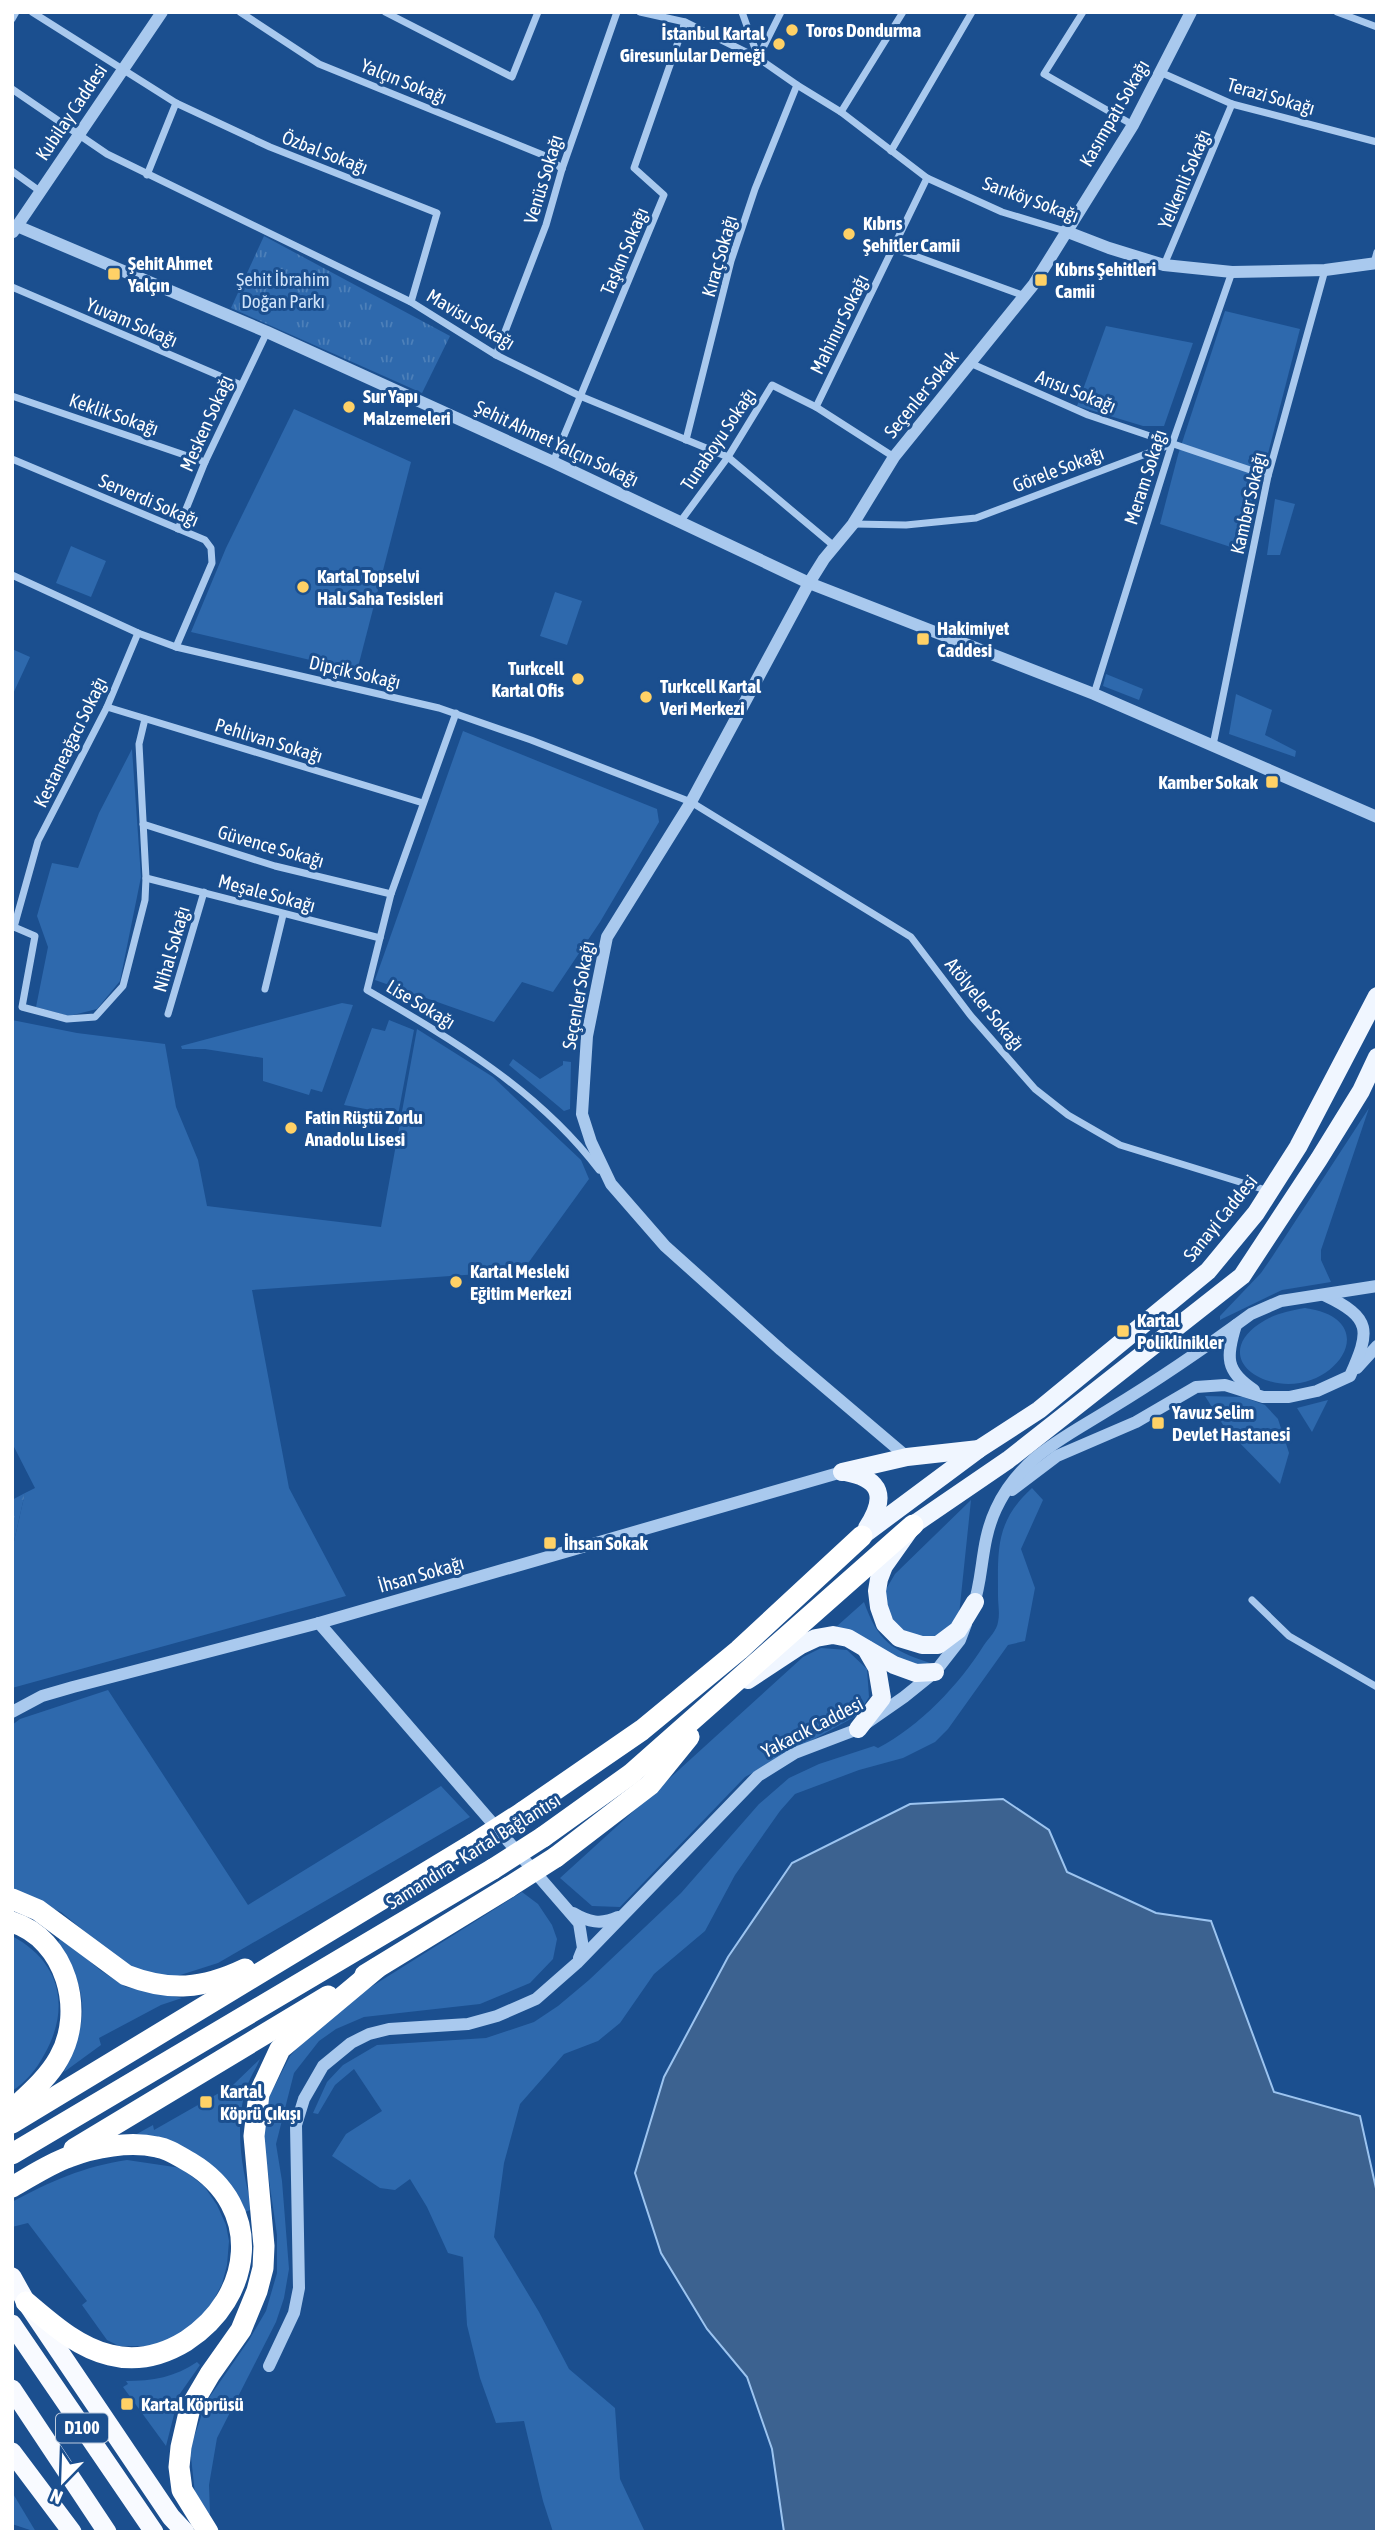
<svg xmlns="http://www.w3.org/2000/svg" width="1389" height="2544" viewBox="0 0 1389 2544" font-family="'Asap Condensed',sans-serif">
  <style>
    .grass { fill: #2e69ad }
    .forest { fill: url(#forest-firs) }
    .park { fill: url(#park-tufts) }
    .water { fill: #3c6290; stroke: #9cc4f0; stroke-width: 2 }
    .lines { fill: none; stroke-linecap: round; stroke-linejoin: round }
    .minor { stroke: #a9c9ee; stroke-width: 7 }
    .tertiary { stroke: #a9c9ee; stroke-width: 12 }
    .primary { stroke: #f0f6ff; stroke-width: 18 }
    .trunk { stroke: #f8faff; stroke-width: 19 }
    .motorway { stroke: #fff; stroke-width: 21 }
    .motorway-bridge { stroke: #fff; stroke-width: 21 }
    .poi-dot { fill: #ffd166; stroke: #1b4f8f; stroke-width: 2.5 }
    .labels { text-anchor: middle; stroke-width: 6; stroke-linejoin: round; paint-order: stroke }
    .shield { fill: #1b4f8f; stroke: #bbcadd; stroke-width: 2 }
    .shield-label { font-size: 18px; font-weight: bold; fill: #fff }
    .poi-label { font-size: 19px; font-weight: bold; fill: #fff; stroke: #1b4f8f; text-anchor: start }
    .street-label { font-size: 19px; fill: #fff; stroke: #1b4f8f }
    .park-label { font-size: 19px; fill: #cfe3fa; stroke: #1b4f8f }
  </style>
  <defs>
    <pattern id="forest-firs" width="22" height="20" patternUnits="userSpaceOnUse" patternTransform="scale(1.75)"><rect width="22" height="20" fill="#2e69ad"/><path d="M5 1l3.5 6h-7zM16 11l3.5 6h-7z" fill="#4d80b9"/></pattern>
    <pattern id="park-tufts" width="24" height="20" patternUnits="userSpaceOnUse" patternTransform="scale(1.75)"><rect width="24" height="20" fill="#2e69ad"/><path d="M3 7l-1-3M5 7V3M7 7l1-3M15 17l-1-3M17 17v-4M19 17l1-3" fill="none" stroke="#4d80b9"/></pattern>
  </defs>
  <rect width="100%" height="100%" fill="#1b4f8f"/>
  <g class="grass">
    <path d="M 1225,311 L 1300,329 L 1243,551 L 1160,524 L 1178,455 Z"/>
    <path d="M 1106,326 L 1193,343 L 1164,426 L 1143,426 L 1077,406 Z"/>
    <path d="M 294,409 L 411,462 L 357,671 L 191,632 L 226,548 Z"/>
    <path d="M 1275,499 L 1295,504 L 1280,555 L 1267,555 Z"/>
    <path d="M 71,546 L 106,561 L 91,597 L 56,583 Z"/>
    <path d="M 555,592 L 582,601 L 567,645 L 540,636 Z"/>
    <path d="M 12,649 L 30,657 L 12,696 Z"/>
    <path d="M 1106,674 L 1143,689 L 1139,700 L 1103,686 Z"/>
    <path d="M 1236,694 L 1272,710 L 1265,735 L 1296,751 L 1295,757 L 1229,734 Z"/>
    <path d="M 463,731 L 657,809 L 659,822 L 600,922 L 553,992 L 522,982 L 494,1022 L 375,980 Z"/>
    <path d="M 132,749 L 141,877 L 120,981 L 97,1009 L 69,1016 L 36,1007 L 48,947 L 37,916 L 52,863 L 78,868 L 99,813 Z"/>
    <path d="M 342,1003 L 353,1005 L 322,1092 L 311,1089 L 309,1095 L 263,1081 L 263,1058 L 205,1049 L 182,1049 L 181,1046 Z"/>
    <path d="M 12,1020 L 77,1033 L 165,1044 L 176,1107 L 198,1160 L 207,1206 L 381,1227 L 417,1029 L 493,1077 L 581,1160 L 589,1179 L 526,1266 L 485,1266 L 479,1274 L 252,1290 L 289,1488 L 346,1596 L 12,1688 L 12,1550 L 25,1493 L 35,1488 L 12,1443 Z"/>
    <path d="M 389,1020 L 414,1030 L 398,1115 L 344,1105 L 372,1028 L 385,1031 Z"/>
    <path d="M 513,1059 L 540,1079 L 563,1065 L 563,1061 L 571,1062 L 570,1109 L 564,1111 L 509,1065 Z"/>
    <path d="M 1369,1108 L 1321,1250 L 1321,1260 L 1331,1282 L 1282,1290 L 1220,1320 L 1220,1316 L 1261,1273 L 1272,1257 Z"/>
    <path d="M 1305,1308 C 1389,1320 1331,1400 1269,1381 C 1236,1371 1229,1344 1259,1324 C 1273,1314 1288,1311 1305,1308 Z"/>
    <path d="M 1205,1396 L 1243,1397 L 1265,1405 L 1278,1419 L 1289,1453 L 1280,1484 L 1225,1428 Z"/>
    <path d="M 1328,1400 L 1312,1432 L 1297,1408 Z"/>
    <path d="M 1032,1488 L 1043,1500 L 1021,1549 L 1035,1588 L 1025,1641 L 1008,1645 L 948,1729 L 935,1742 L 903,1758 L 859,1770 L 795,1794 L 780,1811 L 735,1875 L 705,1931 L 654,1974 L 620,2023 L 598,2041 L 564,2054 L 520,2104 L 504,2163 L 494,2237 L 539,2312 L 569,2369 L 615,2408 L 620,2479 L 645,2532 L 553,2532 L 543,2501 L 524,2421 L 496,2423 L 480,2378 L 467,2325 L 463,2257 L 448,2253 L 427,2207 L 410,2179 L 395,2190 L 380,2188 L 332,2156 L 346,2134 L 382,2111 L 354,2069 L 335,2085 L 318,2114 L 313,2113 L 327,2082 L 343,2065 L 377,2045 L 486,2038 L 534,2022 L 558,2006 L 589,1980 L 681,1893 L 759,1804 L 789,1778 L 819,1764 L 874,1746 L 878,1748 C 920,1726 959,1685 984,1645 C 989,1638 997,1630 998,1622 C 1000,1614 998,1604 998,1596 C 998,1549 995,1522 1032,1488 Z"/>
    <path d="M 971,1500 L 959,1615 L 941,1636 C 934,1636 925,1639 918,1638 C 894,1633 888,1612 885,1591 L 895,1574 Z"/>
    <path d="M 864,1602 C 878,1641 891,1650 930,1663 L 907,1671 L 836,1627 Z"/>
    <path d="M 821,1648 L 847,1650 L 867,1669 L 869,1697 L 858,1715 L 745,1777 L 620,1907 L 592,1906 L 560,1878 L 803,1657 Z"/>
    <path d="M 108,1690 L 248,1905 L 441,1786 L 470,1817 L 218,1963 L 171,1978 L 130,1969 L 61,1912 L 12,1891 L 12,1725 L 20,1719 Z"/>
    <path d="M 522,1892 L 538,1904 L 552,1925 L 557,1939 L 553,1959 L 530,1983 L 480,2004 L 364,2017 L 336,2029 L 319,2041 L 294,2073 L 276,2144 L 282,2181 L 289,2269 L 284,2298 L 276,2322 L 217,2438 L 209,2485 L 210,2514 L 205,2514 L 195,2494 L 191,2457 L 188,2455 L 206,2402 L 249,2340 L 266,2311 L 277,2273 L 277,2235 L 262,2132 L 269,2097 L 290,2056 L 317,2027 L 347,2002 Z"/>
    <path d="M 12,1936 C 61,1962 71,2008 44,2055 C 36,2070 26,2082 12,2091 Z"/>
    <path d="M 61,1937 L 100,1970 L 126,1987 L 182,1998 L 161,2005 L 99,2038 L 101,2045 L 64,2072 C 89,2015 90,1998 58,1942 Z"/>
    <path d="M 260,2059 C 256,2069 249,2079 246,2089 C 234,2127 242,2173 253,2209 L 245,2212 L 226,2183 L 135,2135 L 153,2125 L 154,2130 L 233,2085 Z"/>
    <path d="M 127,2160 L 181,2168 L 204,2186 L 217,2205 L 226,2225 L 229,2241 L 227,2265 L 222,2284 L 212,2303 L 186,2335 L 160,2346 L 119,2346 L 107,2340 L 82,2305 L 87,2301 L 28,2223 L 12,2227 L 12,2202 C 49,2182 85,2166 127,2160 Z"/>
    <path d="M 197,2362 L 200,2365 L 179,2395 L 166,2446 L 123,2387 L 128,2384 L 126,2381 C 152,2381 176,2377 197,2362 Z"/>
    <path d="M 12,2492 L 36,2532 L 12,2524 Z"/>
  </g>
  <path class="forest" d="M 25,1493 L 12,1550 L 12,1500 Z"/>
  <path class="park" d="M 264,236 L 450,336 L 422,393 L 231,308 Z"/>
  <path class="water" d="M 1003,1799 L 1049,1830 L 1067,1872 L 1156,1913 L 1211,1921 L 1274,2092 L 1360,2116 L 1377,2193 L 1377,2532 L 784,2532 L 772,2449 L 747,2377 L 707,2329 L 661,2253 L 635,2173 L 664,2077 L 728,1957 L 792,1863 L 910,1804 Z"/>
  <g class="lines">
    <g class="minor">
      <path d="M 32,12 L 176,103 L 270,147 L 437,213 L 411,302"/>
      <path d="M 240,12 L 319,64 L 548,157 L 562,169"/>
      <path d="M 385,12 L 512,77 L 538,12"/>
      <path d="M 640,12 L 685,22 L 758,58 L 797,85 L 841,112 L 927,178 L 1002,212 L 1065,231"/>
      <path d="M 742,12 L 758,57"/>
      <path d="M 1083,12 L 1044,74 L 1133,125"/>
      <path d="M 1337,12 L 1377,27"/>
      <path d="M 12,19 L 16,12"/>
      <path d="M 758,58 L 781,12"/>
      <path d="M 1160,72 L 1232,104 L 1377,142"/>
      <path d="M 12,89 L 107,154 L 411,302 L 496,355 L 580,396 L 728,457 L 834,546"/>
      <path d="M 841,112 L 903,12"/>
      <path d="M 891,151 L 972,12"/>
      <path d="M 12,171 L 41,192"/>
      <path d="M 147,175 L 176,103"/>
      <path d="M 893,248 L 1025,296"/>
      <path d="M 1374,263 L 1377,252"/>
      <path d="M 1164,265 L 1232,104"/>
      <path d="M 12,287 L 241,385"/>
      <path d="M 496,355 L 546,225 L 562,169 L 617,12"/>
      <path d="M 970,363 L 1088,415 L 1268,476"/>
      <path d="M 12,396 L 205,462"/>
      <path d="M 816,407 L 927,178"/>
      <path d="M 686,440 L 731,261 L 755,189 L 797,85"/>
      <path d="M 12,459 L 205,540 L 211,548 L 212,563 L 176,647"/>
      <path d="M 553,462 L 664,195 L 634,168 L 685,22"/>
      <path d="M 680,522 L 728,457 L 772,385 L 816,407 L 894,457"/>
      <path d="M 854,524 L 906,525 L 976,518 L 1172,444"/>
      <path d="M 178,529 L 205,462 L 267,332"/>
      <path d="M 12,575 L 138,633 L 176,647 L 439,708 L 531,740 L 691,802 L 911,937 L 971,1016 L 1035,1089 L 1068,1115 L 1120,1145 L 1269,1191"/>
      <path d="M 138,633 L 107,707 L 38,841 L 14,927 L 35,936 L 22,1007 L 67,1019 L 95,1017 L 123,986 L 145,900 L 146,878 L 139,744 L 145,719"/>
      <path d="M 1094,694 L 1172,444 L 1232,272"/>
      <path d="M 107,707 L 423,803"/>
      <path d="M 456,713 L 391,894 L 367,990 C 453,1040 538,1090 599,1170"/>
      <path d="M 1213,745 L 1268,476 L 1325,270"/>
      <path d="M 143,824 L 275,866 L 391,894"/>
      <path d="M 146,878 L 380,938"/>
      <path d="M 265,989 L 283,915"/>
      <path d="M 168,1014 L 204,892"/>
      <path d="M 1252,1600 L 1289,1636 L 1377,1687"/>
    </g>
    <g class="tertiary">
      <path d="M 17,226 L 267,332 L 553,462 L 809,583 L 1094,694 L 1377,817"/>
      <path d="M 1065,231 L 1109,248 L 1164,265 L 1232,272 L 1325,270 L 1377,263"/>
      <path d="M 13,232 L 162,12"/>
      <path d="M 1236,1325 C 1226,1357 1225,1371 1254,1390"/>
      <path d="M 1357,1368 L 1377,1346"/>
      <path d="M 907,1457 L 781,1350 L 665,1246 L 611,1184 L 591,1142 L 582,1114 L 587,1036 L 607,937 L 691,802 L 809,583 L 824,559 L 853,524 L 894,457 L 1034,284 L 1133,125 L 1191,12"/>
      <path d="M 1012,1490 L 1057,1456 L 1136,1422 L 1196,1387 L 1225,1385 L 1263,1397 L 1289,1397 L 1317,1391 L 1350,1376 C 1370,1331 1373,1318 1324,1295"/>
      <path d="M 973,1607 C 984,1576 980,1543 996,1509 C 1020,1457 1064,1438 1110,1409 C 1158,1380 1206,1347 1251,1314 L 1281,1301 L 1377,1286"/>
      <path d="M 319,1623 L 579,1923 L 583,1948 L 579,1958"/>
      <path d="M 12,1712 L 42,1696 L 73,1687 L 319,1623 L 842,1472"/>
      <path d="M 573,1913 C 588,1922 601,1925 618,1917"/>
      <path d="M 269,2366 L 294,2313 L 299,2288 L 296,2125 L 304,2099 L 323,2066 L 351,2043 L 369,2034 L 389,2029 L 468,2024 L 497,2016 L 536,1999 L 577,1963 L 758,1776 L 795,1753 L 858,1729 L 904,1697 L 935,1672 L 960,1640 L 966,1624"/>
    </g>
    <g class="primary">
      <path d="M 842,1472 L 907,1457 L 979,1449"/>
      <path d="M 845,1472 C 882,1479 887,1497 867,1528"/>
      <path d="M 862,1536 L 979,1449 L 1039,1410 L 1208,1271 L 1256,1213 L 1298,1147 L 1377,996"/>
      <path d="M 975,1602 L 958,1630 L 938,1645 L 922,1645 L 899,1638 L 885,1624 L 879,1607 L 877,1591 L 879,1579 L 884,1566 L 913,1525 L 1008,1460 L 1242,1276 L 1319,1159 L 1361,1091 L 1377,1057"/>
      <path d="M 748,1680 L 801,1645 L 816,1638 L 833,1635 L 848,1638 L 894,1665 L 916,1673 L 935,1672"/>
      <path d="M 858,1729 L 882,1698 L 877,1668 L 866,1649"/>
    </g>
    <g class="trunk">
      <path d="M 12,2277 L 26,2302 L 171,2517 L 185,2532"/>
      <path d="M 12,2324 L 154,2532"/>
      <path d="M 12,2389 L 107,2532"/>
      <path d="M 12,2452 L 72,2532"/>
    </g>
    <g class="motorway">
      <path d="M 523,1812 L 642,1730 L 739,1650 L 862,1536"/>
      <path d="M 543,1837 L 631,1774 L 913,1525"/>
      <path d="M 556,1857 L 650,1785 L 689,1737"/>
      <path d="M 12,1899 L 38,1910 L 126,1975 C 170,1992 203,1989 245,1969"/>
      <path d="M 12,1922 C 66,1939 86,2011 59,2058 C 48,2078 29,2094 12,2110"/>
      <path d="M 365,1975 L 509,1887"/>
      <path d="M 12,2123 L 473,1844"/>
      <path d="M 74,2149 L 328,1996"/>
      <path d="M 12,2154 L 493,1869"/>
      <path d="M 12,2187 C 30,2177 49,2164 69,2157 C 94,2147 130,2141 157,2147 C 170,2149 180,2157 191,2163 C 264,2207 254,2297 186,2341 C 163,2355 137,2362 110,2355 C 77,2347 51,2323 26,2302"/>
      <path d="M 208,2532 L 182,2490 L 179,2467 L 181,2447 L 190,2408 L 210,2374 L 241,2330 L 257,2291 L 263,2268 L 264,2246 L 254,2136 L 259,2094 L 280,2049 L 377,1968"/>
    </g>
    <g class="motorway-bridge">
      <path d="M 473,1844 L 523,1812"/>
      <path d="M 493,1869 L 543,1837"/>
      <path d="M 509,1887 L 556,1857"/>
    </g>
  </g>
  <g class="poi-dot">
    <circle cx="792" cy="30" r="7"/>
    <circle cx="779" cy="44" r="7"/>
    <circle cx="849" cy="234" r="7"/>
    <rect x="107" y="267" width="14" height="14" rx="3.5"/>
    <rect x="1034" y="273" width="14" height="14" rx="3.5"/>
    <circle cx="349" cy="407" r="7"/>
    <circle cx="303" cy="587" r="7"/>
    <rect x="916" y="632" width="14" height="14" rx="3.5"/>
    <circle cx="578" cy="679" r="7"/>
    <circle cx="646" cy="697" r="7"/>
    <rect x="1265" y="775" width="14" height="14" rx="3.5"/>
    <circle cx="291" cy="1128" r="7"/>
    <circle cx="456" cy="1282" r="7"/>
    <rect x="1116" y="1324" width="14" height="14" rx="3.5"/>
    <rect x="1151" y="1416" width="14" height="14" rx="3.5"/>
    <rect x="543" y="1536" width="14" height="14" rx="3.5"/>
    <rect x="199" y="2095" width="14" height="14" rx="3.5"/>
    <rect x="120" y="2397" width="14" height="14" rx="3.5"/>
  </g>
  <g class="labels">
    <rect class="shield" x="56" y="2413.5" width="52" height="29" rx="5"/>
    <g class="shield-label">
      <text x="82" y="2434">D100</text>
    </g>
    <g class="poi-label">
      <text x="806" y="37">Toros Dondurma</text>
      <text x="765" y="40" text-anchor="end">İstanbul Kartal<tspan x="765" dy="22">Giresunlular Derneği</tspan></text>
      <text x="863" y="230">Kıbrıs<tspan x="863" dy="22">Şehitler Camii</tspan></text>
      <text x="128" y="270">Şehit Ahmet<tspan x="128" dy="22">Yalçın</tspan></text>
      <text x="1055" y="276">Kıbrıs Şehi̇tleri̇<tspan x="1055" dy="22">Cami̇i̇</tspan></text>
      <text x="363" y="403">Sur Yapı<tspan x="363" dy="22">Malzemeleri</tspan></text>
      <text x="317" y="583">Kartal Topselvi<tspan x="317" dy="22">Halı Saha Tesisleri</tspan></text>
      <text x="937" y="635">Hakimiyet<tspan x="937" dy="22">Caddesi</tspan></text>
      <text x="564" y="675" text-anchor="end">Turkcell<tspan x="564" dy="22">Kartal Ofis</tspan></text>
      <text x="660" y="693">Turkcell Kartal<tspan x="660" dy="22">Veri Merkezi</tspan></text>
      <text x="1258" y="789" text-anchor="end">Kamber Sokak</text>
      <text x="305" y="1124">Fatin Rüştü Zorlu<tspan x="305" dy="22">Anadolu Lisesi</tspan></text>
      <text x="470" y="1278">Kartal Mesleki<tspan x="470" dy="22">Eğitim Merkezi</tspan></text>
      <text x="1137" y="1327">Kartal<tspan x="1137" dy="22">Poliklinikler</tspan></text>
      <text x="1172" y="1419">Yavuz Seli̇m<tspan x="1172" dy="22">Devlet Hastanesi̇</tspan></text>
      <text x="564" y="1550">İhsan Sokak</text>
      <text x="220" y="2098">Kartal<tspan x="220" dy="22">Köprü Çıkışı</tspan></text>
      <text x="141" y="2411">Kartal Köprüsü</text>
    </g>
    <g class="street-label">
      <text transform="translate(404 81) rotate(22)" y="7">Yalçın Sokağı</text>
      <text transform="translate(1271 96) rotate(16)" y="7">Terazi Sokağı</text>
      <text transform="translate(71 112) rotate(-56)" y="7">Kubilay Caddesi</text>
      <text transform="translate(1114 113) rotate(-60)" y="7">Kasımpatı Sokağı</text>
      <text transform="translate(325 152) rotate(21)" y="7">Özbal Sokağı</text>
      <text transform="translate(543 179) rotate(-73)" y="7">Venüs Sokağı</text>
      <text transform="translate(1184 179) rotate(-67)" y="7">Yelkenli Sokağı</text>
      <text transform="translate(1031 199) rotate(20)" y="7">Sarıköy Sokağı</text>
      <text transform="translate(624 251) rotate(-67)" y="7">Taşkın Sokağı</text>
      <text transform="translate(719 256) rotate(-74)" y="7">Kıraç Sokağı</text>
      <text transform="translate(471 319) rotate(31)" y="7">Mavisu Sokağı</text>
      <text transform="translate(132 322) rotate(23)" y="7">Yuvam Sokağı</text>
      <text transform="translate(839 324) rotate(-64)" y="7">Mahinur Sokağı</text>
      <text transform="translate(1076 391) rotate(22)" y="7">Arısu Sokağı</text>
      <text transform="translate(921 394) rotate(-51)" y="7">Seçenler Sokak</text>
      <text transform="translate(114 414) rotate(19)" y="7">Keklik Sokağı</text>
      <text transform="translate(206 423) rotate(-66)" y="7">Mesken Sokağı</text>
      <text transform="translate(718 439) rotate(-56)" y="7">Tunaboyu Sokağı</text>
      <text transform="translate(557 443) rotate(25)" y="7">Şehit Ahmet Yalçın Sokağı</text>
      <text transform="translate(1058 469) rotate(-21)" y="7">Görele Sokağı</text>
      <text transform="translate(1145 477) rotate(-72)" y="7">Meram Sokağı</text>
      <text transform="translate(149 500) rotate(23)" y="7">Serverdi Sokağı</text>
      <text transform="translate(1248 503) rotate(-77)" y="7">Kamber Sokağı</text>
      <text transform="translate(355 672) rotate(13)" y="7">Dipçik Sokağı</text>
      <text transform="translate(269 740) rotate(17)" y="7">Pehlivan Sokağı</text>
      <text transform="translate(70 742) rotate(-64)" y="7">Kestaneağacı Sokağı</text>
      <text transform="translate(271 846) rotate(16)" y="7">Güvence Sokağı</text>
      <text transform="translate(267 893) rotate(15)" y="7">Meşale Sokağı</text>
      <text transform="translate(171 949) rotate(-74)" y="7">Nihal Sokağı</text>
      <text transform="translate(578 995) rotate(-80)" y="7">Seçenler Sokağı</text>
      <text transform="translate(421 1004) rotate(31)" y="7">Lise Sokağı</text>
      <text transform="translate(985 1004) rotate(51)" y="7">Atölyeler Sokağı</text>
      <text transform="translate(1220 1218) rotate(-51)" y="7">Sanayi Caddesi</text>
      <text transform="translate(421 1574) rotate(-16)" y="7">İhsan Sokağı</text>
      <text transform="translate(812 1727) rotate(-27)" y="7">Yakacık Caddesi</text>
      <text transform="translate(473 1851) rotate(-32)" y="7">Samandıra - Kartal Bağlantısı</text>
    </g>
    <g class="park-label">
      <text x="283" y="286">Şehit İbrahim<tspan x="283" dy="22">Doğan Parkı</tspan></text>
    </g>
  </g>
  <rect width="1389" height="2544" fill="none" stroke="#ffffff" stroke-width="28"/>
  <g transform="translate(63 2481) rotate(203)" stroke="#1b4f8f" stroke-width="5" paint-order="stroke">
  <path d="M0-5L12 26L0 18L-12 26Z" fill="#ffffff"/>
  <text y="-10" font-size="19" font-weight="bold" text-anchor="middle" fill="#ffffff">N</text>
  </g>
</svg>
